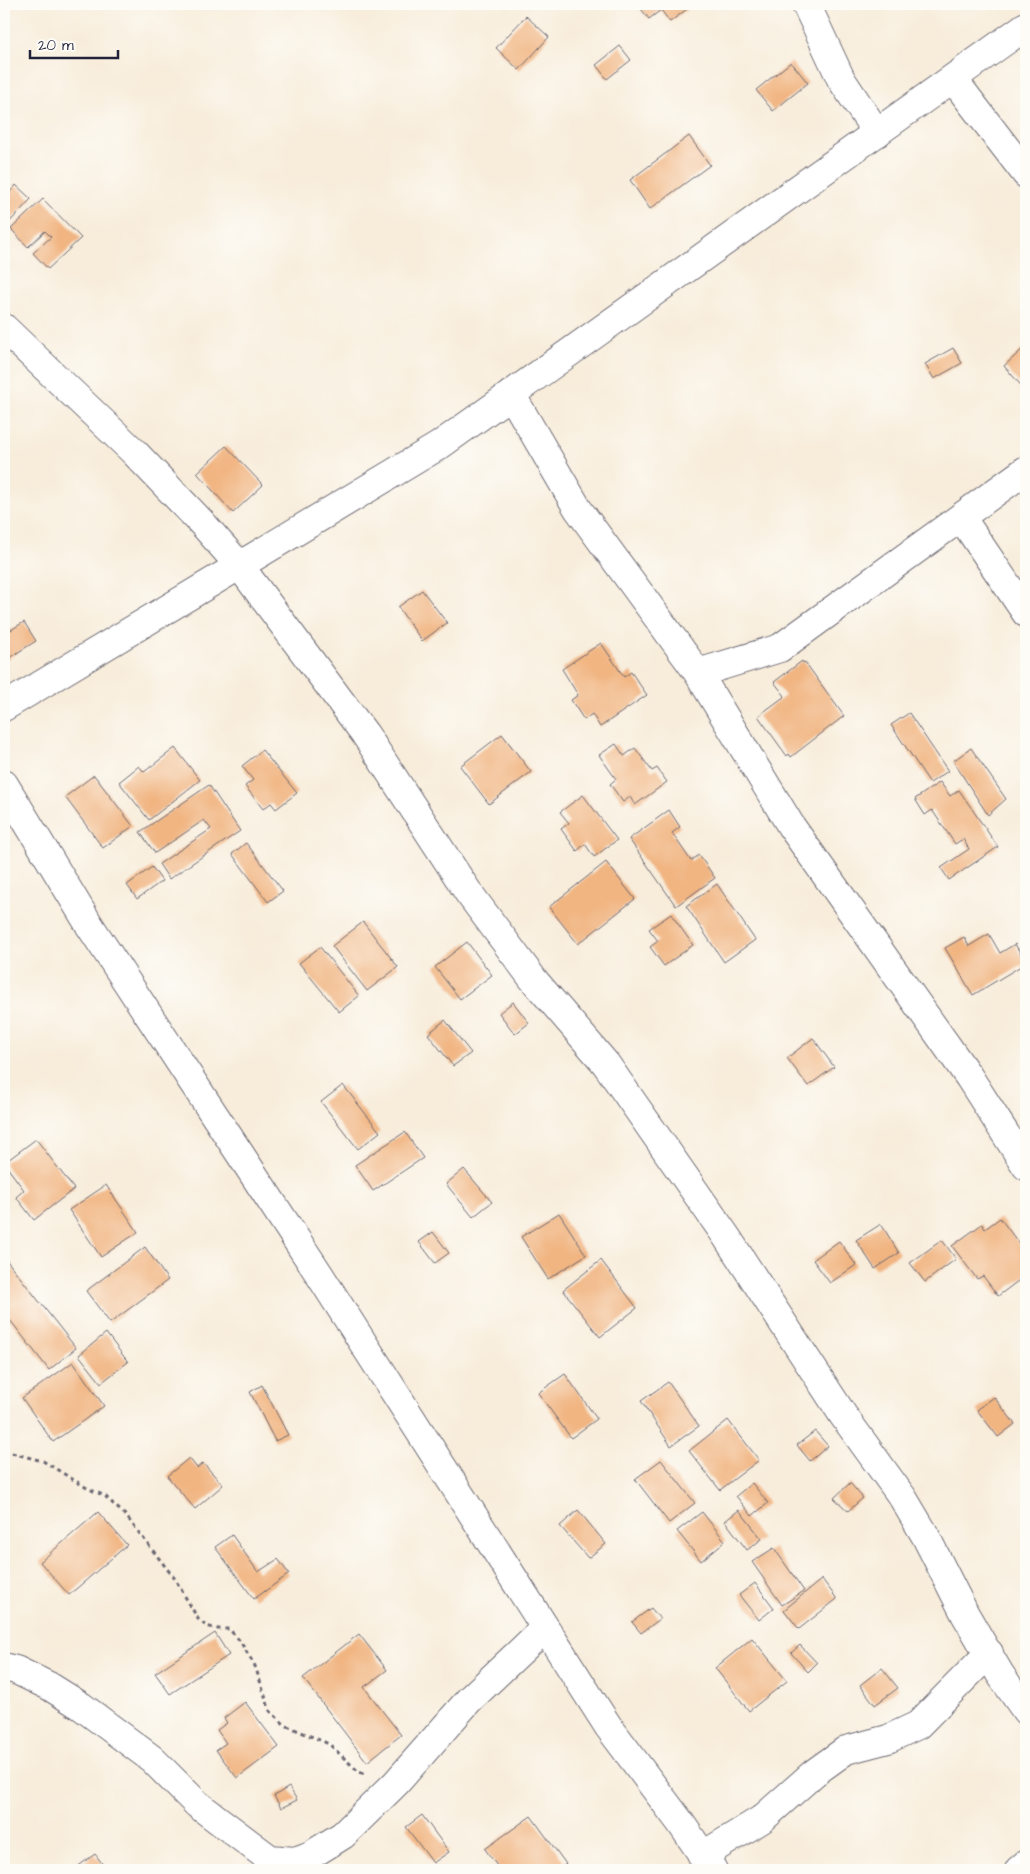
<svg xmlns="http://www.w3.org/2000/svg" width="1030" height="1874" viewBox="0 0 1030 1874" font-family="'Architects Daughter',sans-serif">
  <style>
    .building { fill: #f1b582 }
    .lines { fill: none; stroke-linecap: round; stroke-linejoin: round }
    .street-casing { stroke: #6d6973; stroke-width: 30 }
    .path { stroke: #6d6973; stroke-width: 3; stroke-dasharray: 4 4; stroke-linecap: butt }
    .street { stroke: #fff; stroke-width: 28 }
  </style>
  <rect width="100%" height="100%" fill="#fdfcf7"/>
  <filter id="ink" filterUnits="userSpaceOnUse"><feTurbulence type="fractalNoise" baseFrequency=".02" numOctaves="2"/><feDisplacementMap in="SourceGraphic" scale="10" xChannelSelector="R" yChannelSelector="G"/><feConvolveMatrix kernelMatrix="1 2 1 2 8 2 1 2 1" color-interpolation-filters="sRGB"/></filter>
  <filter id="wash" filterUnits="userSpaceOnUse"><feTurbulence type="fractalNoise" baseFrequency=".0096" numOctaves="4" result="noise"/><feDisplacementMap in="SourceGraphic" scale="20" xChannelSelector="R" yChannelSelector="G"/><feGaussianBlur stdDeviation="1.12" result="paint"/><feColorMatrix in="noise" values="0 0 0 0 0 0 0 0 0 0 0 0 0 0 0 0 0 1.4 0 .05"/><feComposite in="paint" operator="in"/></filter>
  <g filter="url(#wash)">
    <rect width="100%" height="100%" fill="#f8eddb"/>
    <g id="blocks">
      <g class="building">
        <path d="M 637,4 L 689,4 L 691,6 L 670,22 L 661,10 L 649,19 Z"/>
        <path d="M 526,16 L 549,37 L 519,70 L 496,48 Z"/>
        <path d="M 620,46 L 631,60 L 607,79 L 596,65 Z"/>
        <path d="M 791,62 L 808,83 L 773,111 L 756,90 Z"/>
        <path d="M 689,136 L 710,165 L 650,209 L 630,180 Z"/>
        <path d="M 16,185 L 31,199 L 5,227 L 4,199 Z"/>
        <path d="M 43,199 L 81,238 L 48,269 L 33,253 L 51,237 L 45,231 L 28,247 L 11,229 Z"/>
        <path d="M 1026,346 L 1026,391 L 1004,366 Z"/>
        <path d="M 953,348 L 962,363 L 934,379 L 925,364 Z"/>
        <path d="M 226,446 L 263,485 L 233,513 L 197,473 Z"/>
        <path d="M 422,590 L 447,623 L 422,641 L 398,607 Z"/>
        <path d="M 24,622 L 36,641 L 4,661 L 4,634 Z"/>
        <path d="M 601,643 L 624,677 L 631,672 L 647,695 L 600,727 L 592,714 L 584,720 L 571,700 L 578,695 L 562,669 Z"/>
        <path d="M 802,661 L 803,663 L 805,662 L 844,716 L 791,757 L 789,754 L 787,756 L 758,716 L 785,696 L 774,682 Z"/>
        <path d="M 909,713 L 948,771 L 930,783 L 891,725 Z"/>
        <path d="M 502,734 L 531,772 L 489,804 L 460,766 Z"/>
        <path d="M 616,744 L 624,756 L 635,748 L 652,771 L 657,768 L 667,782 L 635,805 L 630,797 L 623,802 L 610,784 L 616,779 L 599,755 Z"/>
        <path d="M 175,748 L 200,780 L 149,820 L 119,782 L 139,766 L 144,772 Z"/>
        <path d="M 971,748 L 1006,799 L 988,815 L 953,761 Z"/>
        <path d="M 262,750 L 297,793 L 276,809 L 271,803 L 263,809 L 245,786 L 253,780 L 242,766 Z"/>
        <path d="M 94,775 L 133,826 L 103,848 L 65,797 Z"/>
        <path d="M 940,782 L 950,796 L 959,790 L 998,847 L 949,880 L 941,868 L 969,849 L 963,839 L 955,844 L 932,810 L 925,815 L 915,799 Z"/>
        <path d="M 209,785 L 240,831 L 169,879 L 159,864 L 211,829 L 204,820 L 155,853 L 140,832 Z"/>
        <path d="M 583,795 L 617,840 L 594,857 L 585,844 L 577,851 L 561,829 L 569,823 L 560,812 Z"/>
        <path d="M 669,810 L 680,827 L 672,833 L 691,861 L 699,855 L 715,878 L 676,906 L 629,839 Z"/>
        <path d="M 246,843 L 283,891 L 268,902 L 232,854 Z"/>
        <path d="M 606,862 L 635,899 L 578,944 L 549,907 Z"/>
        <path d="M 152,867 L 162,881 L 137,899 L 127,885 Z"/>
        <path d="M 717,884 L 755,940 L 724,962 L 686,906 Z"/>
        <path d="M 671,914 L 693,945 L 664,966 L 650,947 L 658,941 L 649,929 Z"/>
        <path d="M 363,922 L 398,967 L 367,991 L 332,946 Z"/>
        <path d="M 989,934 L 1000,953 L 1015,944 L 1026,963 L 973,995 L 945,948 L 964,937 L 969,946 Z"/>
        <path d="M 467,942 L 492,975 L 460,999 L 435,967 Z"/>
        <path d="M 320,947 L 359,996 L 339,1012 L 299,963 Z"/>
        <path d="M 513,1002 L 529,1023 L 515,1034 L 499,1013 Z"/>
        <path d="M 445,1020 L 471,1053 L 453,1066 L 428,1034 Z"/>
        <path d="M 813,1038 L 834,1067 L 808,1086 L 787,1058 Z"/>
        <path d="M 343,1085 L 380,1132 L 358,1149 L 321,1102 Z"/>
        <path d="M 405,1132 L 423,1158 L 373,1191 L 355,1165 Z"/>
        <path d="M 36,1139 L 74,1189 L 34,1220 L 16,1197 L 24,1190 L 4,1163 Z"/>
        <path d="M 464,1169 L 492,1202 L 473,1217 L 446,1184 Z"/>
        <path d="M 106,1185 L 138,1232 L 101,1257 L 69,1210 Z"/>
        <path d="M 559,1213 L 586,1255 L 548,1279 L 521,1237 Z"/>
        <path d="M 1000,1218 L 1026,1253 L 1026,1275 L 998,1296 L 983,1276 L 977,1279 L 952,1246 L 982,1224 L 985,1229 Z"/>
        <path d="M 881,1224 L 899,1253 L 875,1269 L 856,1240 Z"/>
        <path d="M 433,1232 L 449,1253 L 435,1263 L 419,1242 Z"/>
        <path d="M 942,1240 L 956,1259 L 925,1282 L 910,1263 Z"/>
        <path d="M 839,1241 L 856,1265 L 830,1283 L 813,1260 Z"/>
        <path d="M 145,1247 L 168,1280 L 110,1323 L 86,1291 Z"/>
        <path d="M 4,1257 L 76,1348 L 49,1370 L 10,1320 L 4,1325 Z"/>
        <path d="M 601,1260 L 637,1308 L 600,1337 L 563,1290 Z"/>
        <path d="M 106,1333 L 128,1362 L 101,1383 L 79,1355 Z"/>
        <path d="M 73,1362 L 104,1406 L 53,1442 L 22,1398 Z"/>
        <path d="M 565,1374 L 597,1419 L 571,1438 L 538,1393 Z"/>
        <path d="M 668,1382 L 699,1426 L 671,1446 L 641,1401 Z"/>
        <path d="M 262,1385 L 288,1435 L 275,1441 L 250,1392 Z"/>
        <path d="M 994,1397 L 1015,1424 L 998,1437 L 977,1410 Z"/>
        <path d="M 728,1420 L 759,1460 L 720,1490 L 689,1451 Z"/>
        <path d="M 815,1431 L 828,1446 L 810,1461 L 797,1445 Z"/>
        <path d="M 189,1458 L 197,1468 L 203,1463 L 223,1485 L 195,1509 L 167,1476 Z"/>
        <path d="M 661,1460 L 695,1503 L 669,1523 L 635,1479 Z"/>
        <path d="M 752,1483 L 768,1503 L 752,1516 L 736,1496 Z"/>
        <path d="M 850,1483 L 863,1498 L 848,1511 L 834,1498 Z"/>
        <path d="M 578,1510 L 606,1544 L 588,1558 L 560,1526 Z"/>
        <path d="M 739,1510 L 762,1539 L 747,1550 L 725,1521 Z"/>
        <path d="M 98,1512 L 127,1545 L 69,1595 L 40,1562 Z"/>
        <path d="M 702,1512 L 725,1541 L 701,1561 L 677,1531 Z"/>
        <path d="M 232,1535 L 258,1572 L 278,1559 L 289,1574 L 254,1599 L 215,1547 Z"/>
        <path d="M 774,1548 L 804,1591 L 782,1605 L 752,1562 Z"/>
        <path d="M 822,1579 L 837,1599 L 799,1629 L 784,1610 Z"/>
        <path d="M 755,1583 L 774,1608 L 759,1620 L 739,1595 Z"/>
        <path d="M 651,1608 L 660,1619 L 641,1633 L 632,1622 Z"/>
        <path d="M 215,1633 L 229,1655 L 170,1694 L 155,1673 Z"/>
        <path d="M 359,1634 L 387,1670 L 364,1687 L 401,1735 L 367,1762 L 303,1678 Z"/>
        <path d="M 752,1638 L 787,1681 L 749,1711 L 715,1668 Z"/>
        <path d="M 800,1645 L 817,1663 L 808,1672 L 791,1653 Z"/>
        <path d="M 882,1668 L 898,1688 L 875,1705 L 860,1685 Z"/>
        <path d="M 245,1702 L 279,1747 L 237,1778 L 216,1750 L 226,1743 L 217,1730 L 227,1723 L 224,1718 Z"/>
        <path d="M 289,1787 L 297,1800 L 281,1808 L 274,1796 Z"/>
        <path d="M 422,1815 L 449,1852 L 433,1863 L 406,1827 Z"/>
        <path d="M 531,1816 L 566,1864 L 558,1870 L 500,1870 L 485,1849 Z"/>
        <path d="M 95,1854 L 107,1870 L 73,1870 Z"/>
      </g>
    </g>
  </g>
  <g filter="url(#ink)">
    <use href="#blocks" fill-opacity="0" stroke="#6d6973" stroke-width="1"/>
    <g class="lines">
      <g class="street-casing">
        <g id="street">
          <path d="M 806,4 L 841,79 L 877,133"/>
          <path d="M 953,79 L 1026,174"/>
          <path d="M 4,328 L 134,452 L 202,523 L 239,565 L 365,734 L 468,892 L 533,979 L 606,1064 L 726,1236 L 843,1415 L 903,1498 L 925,1535 L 965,1614 L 1000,1674 L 1026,1711"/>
          <path d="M 511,394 L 578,509 L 698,673 L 791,826 L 969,1077 L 1026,1166"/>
          <path d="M 961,517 L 1026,613"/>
          <path d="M 698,673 L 780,648 L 1026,470"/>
          <path d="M 4,707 L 440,445 L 1026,26"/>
          <path d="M 4,784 L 90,926 L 319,1274 L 608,1726 L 680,1822 L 713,1870"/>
          <path d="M 4,1667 L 16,1670 L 49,1686 L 81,1706 L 152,1759 L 197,1804 L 270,1859 L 295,1861 L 311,1855 L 343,1835 L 396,1783 L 469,1700 L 545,1628"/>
          <path d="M 702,1856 L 762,1819 L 814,1773 L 846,1750 L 888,1739 L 918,1725 L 989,1653"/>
          <path d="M 1019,1870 L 1026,1864"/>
        </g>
      </g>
      <path class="path" d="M 4,1451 L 43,1461 L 87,1488 L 105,1496 L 126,1516 L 175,1579 L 198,1619 L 206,1626 L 218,1629 L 229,1629 L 240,1641 L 255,1666 L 270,1711 L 285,1725 L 329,1744 L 359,1772 L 365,1774"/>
      <use href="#street" class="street"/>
    </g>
  </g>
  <rect width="1030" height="1874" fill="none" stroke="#fdfcf7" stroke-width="20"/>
  <path d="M30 50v8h88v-8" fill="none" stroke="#22223b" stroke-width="2.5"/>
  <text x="38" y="50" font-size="15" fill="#22223b" stroke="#fdfcf7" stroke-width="4" paint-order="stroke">20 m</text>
</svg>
